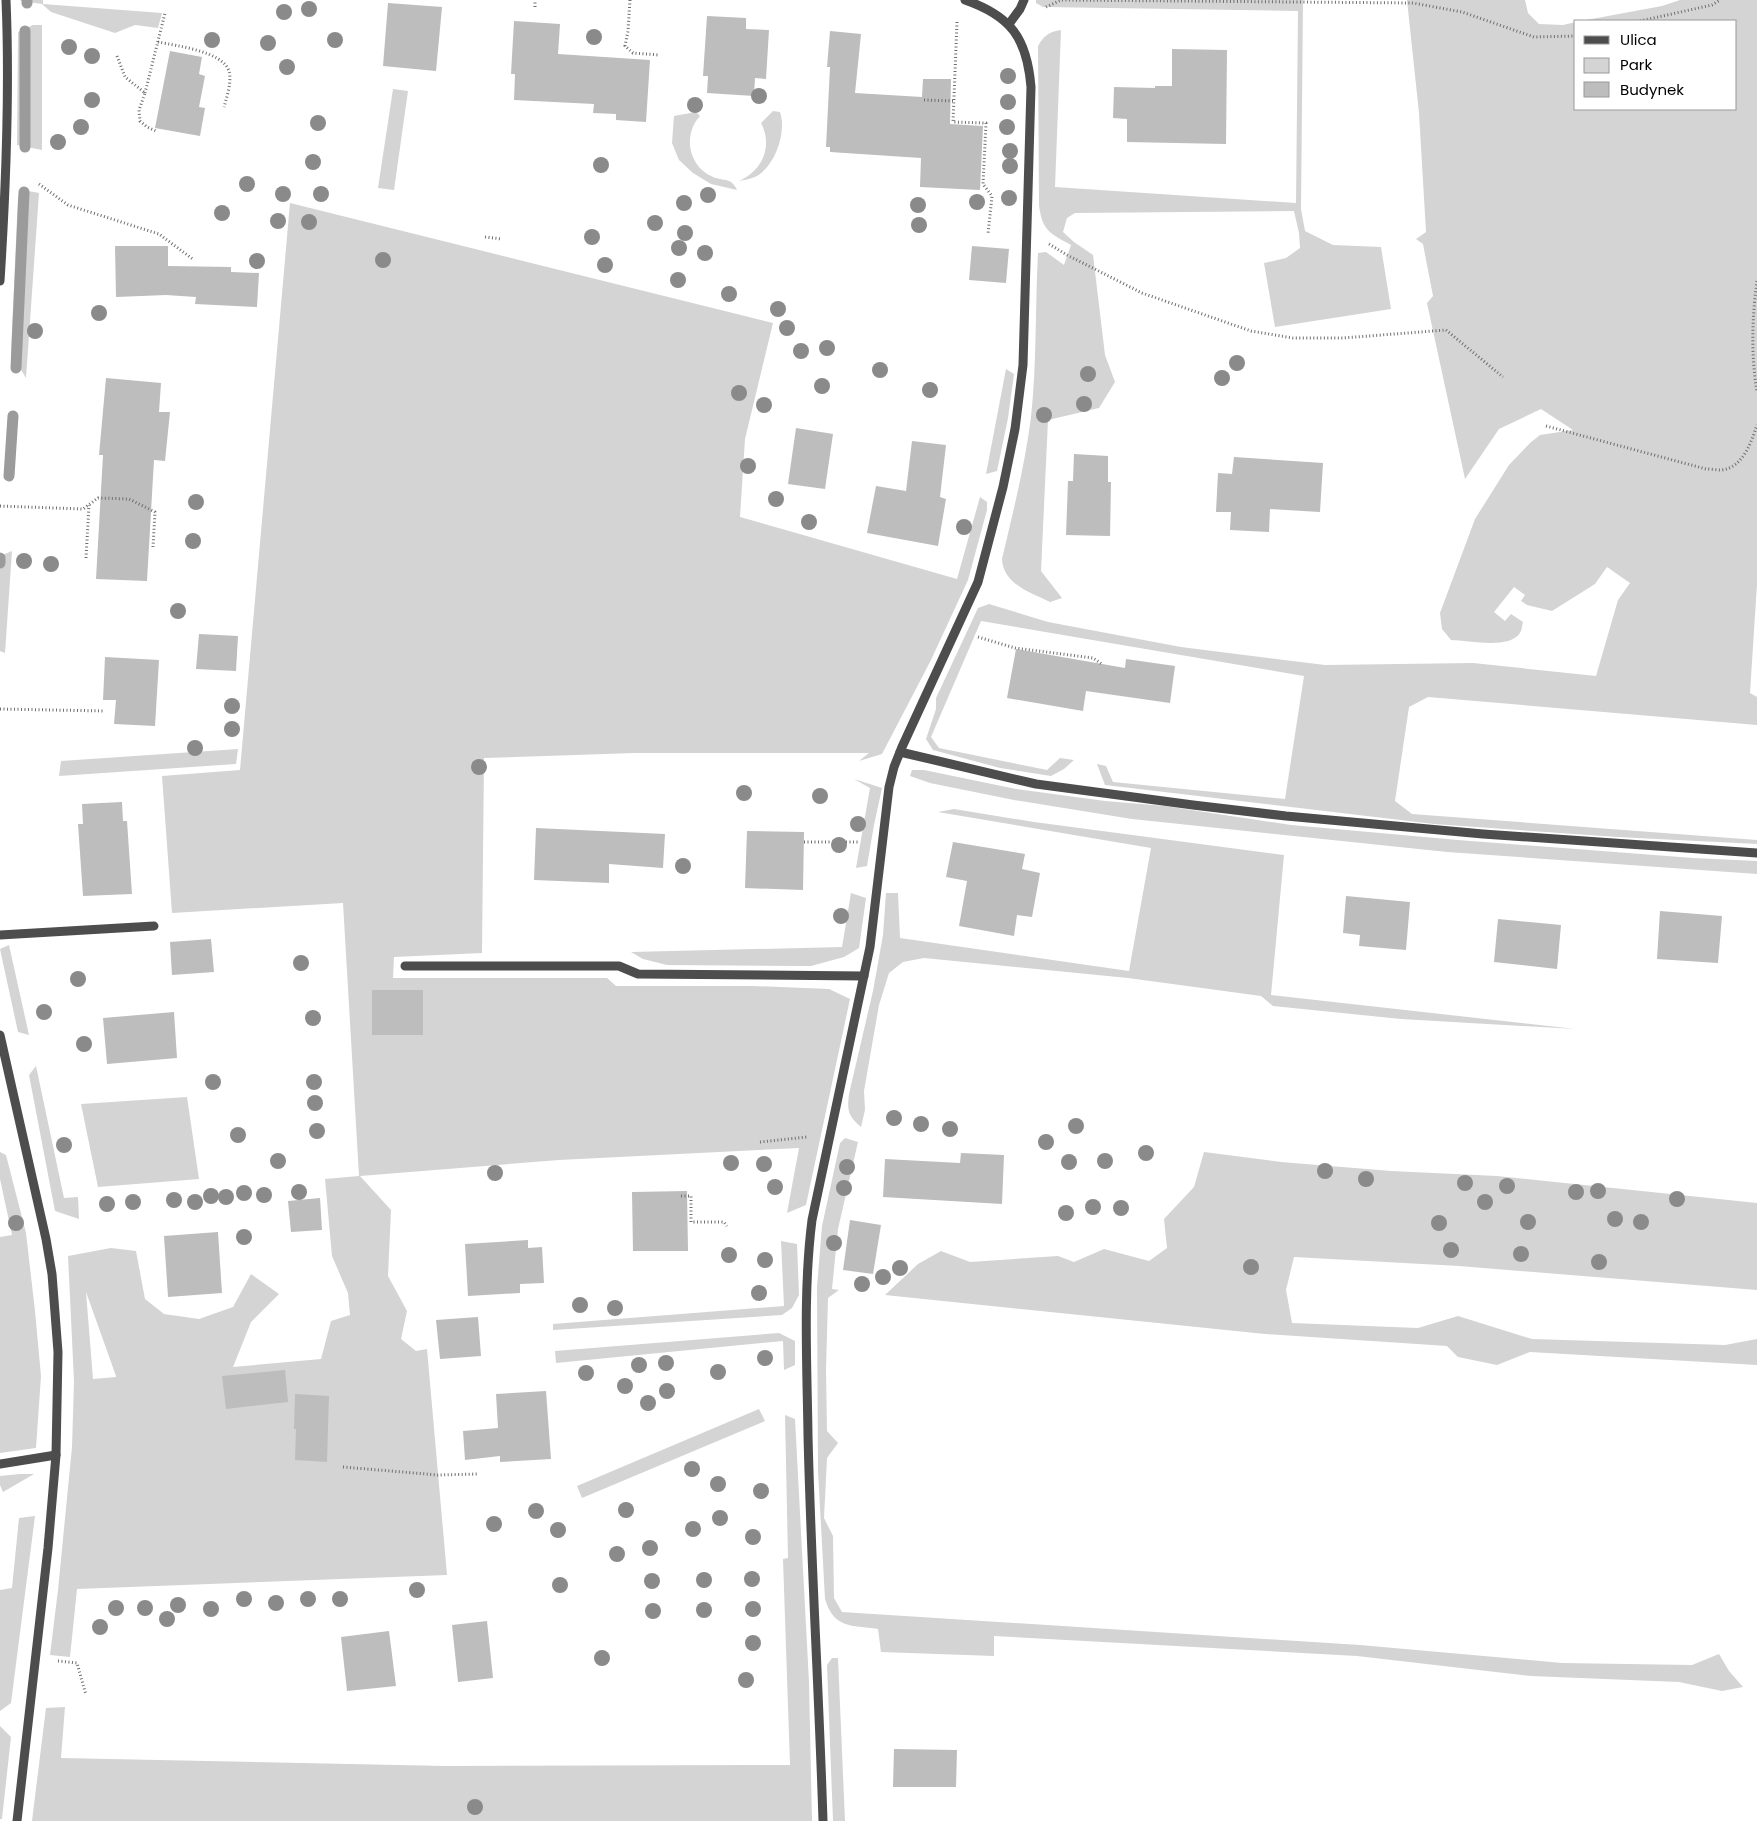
<svg xmlns="http://www.w3.org/2000/svg" width="1757" height="1821" viewBox="0 0 1757 1821" font-family="Poppins,sans-serif">
  <style>
    .green { fill: #d4d4d4; fill-rule: evenodd }
    .lines { fill: none; stroke-linecap: round; stroke-linejoin: round }
    .stream { stroke: #9b9b9b; stroke-width: 11 }
    .building { fill: #bdbdbd }
    .path { stroke: #6f6f6f; stroke-width: 3; stroke-dasharray: 1 2.5; stroke-linecap: butt }
    .minor { stroke: #4d4d4d; stroke-width: 9 }
    .tree { fill: #8a8a8a }
  </style>
  <rect width="100%" height="100%" fill="#fff"/>
  <g class="green">
    <path d="M 20,0 L 43,0 L 43,4 L 162,13 L 158,28 L 135,25 L 115,33 L 51,12 L 42,4 L 21,1 Z"/>
    <path d="M 1036,0 L 1303,0 L 1301,209 L 1305,231 L 1333,245 L 1381,247 L 1391,309 L 1275,327 L 1264,263 L 1286,258 L 1300,248 L 1299,233 L 1294,211 L 1075,213 L 1067,218 L 1063,232 L 1074,242 L 1093,255 L 1105,355 L 1115,382 L 1099,408 L 1048,420 L 1041,571 L 1062,598 L 1050,602 C 1031,593 1003,584 1002,559 C 1013,512 1025,465 1031,417 C 1037,363 1035,308 1038,253 L 1046,252 L 1064,265 L 1071,245 C 1050,233 1043,232 1039,206 L 1038,46 C 1044,35 1049,32 1061,30 L 1055,187 L 1296,203 L 1298,11 L 1043,7 L 1036,3 Z"/>
    <path d="M 1407,0 L 1525,0 L 1528,13 L 1539,24 L 1563,25 L 1576,22 L 1576,109 L 1736,109 L 1736,21 L 1581,21 L 1662,6 L 1680,0 L 1757,0 L 1757,584 L 1750,693 L 1757,697 L 1757,725 L 1428,697 L 1409,707 L 1395,801 L 1412,814 L 1757,840 L 1757,844 L 1617,837 L 1434,824 L 1105,785 L 1097,764 L 1106,766 L 1113,782 L 1285,799 L 1304,676 L 981,621 L 931,737 L 939,748 L 1047,770 L 1060,758 L 1074,760 L 1064,769 L 1051,776 L 1000,768 L 933,750 L 926,739 L 936,709 L 936,698 L 978,608 L 989,604 L 1048,622 L 1181,647 L 1325,665 L 1473,663 L 1596,676 L 1618,600 L 1630,583 L 1607,567 L 1595,584 L 1552,611 L 1527,605 L 1521,601 L 1525,595 L 1514,587 L 1494,612 L 1505,621 L 1511,614 L 1523,622 C 1522,625 1522,630 1520,633 C 1509,650 1468,640 1451,640 L 1442,629 L 1440,613 L 1475,519 L 1509,465 L 1530,443 L 1540,435 L 1573,430 L 1541,409 L 1499,429 L 1465,479 L 1427,303 L 1433,296 L 1423,244 L 1416,239 L 1426,232 L 1419,113 Z"/>
    <path d="M 33,25 L 42,25 L 42,150 L 17,145 L 18,32 Z"/>
    <path d="M 393,89 L 408,91 L 394,190 L 378,188 Z"/>
    <path d="M 773,111 L 780,112 C 787,132 775,167 755,177 C 750,179 744,180 739,181 C 763,170 773,146 761,123 Z"/>
    <path d="M 696,112 L 700,116 C 683,134 688,165 711,176 C 722,182 731,176 737,190 L 711,184 L 693,173 L 679,160 L 672,143 L 674,116 Z"/>
    <path d="M 28,191 L 39,193 L 26,378 L 11,353 L 18,197 L 21,193 Z"/>
    <path d="M 290,203 L 773,323 L 745,439 L 740,517 L 957,579 L 980,497 L 987,502 L 987,510 L 968,580 L 931,660 L 882,754 L 859,761 L 869,753 L 635,753 L 484,758 L 482,953 L 394,957 L 393,978 L 607,978 L 616,986 L 753,986 L 829,989 L 850,999 L 806,1205 L 787,1213 L 799,1148 L 559,1160 L 360,1176 L 391,1210 L 388,1276 L 407,1311 L 401,1339 L 416,1351 L 427,1349 L 447,1575 L 77,1589 L 70,1657 L 50,1655 L 58,1590 L 72,1447 L 74,1381 L 68,1256 L 111,1248 L 136,1251 L 145,1299 L 164,1314 L 199,1319 L 233,1307 L 251,1274 L 279,1294 L 251,1322 L 233,1367 L 321,1359 L 331,1321 L 350,1315 L 348,1293 L 332,1256 L 325,1179 L 359,1176 L 343,903 L 172,913 L 162,776 L 240,770 ZM 86,1292 L 116,1376 L 116,1377 L 93,1379 Z"/>
    <path d="M 1006,369 L 1014,374 L 1008,418 L 997,471 L 986,474 Z"/>
    <path d="M 12,551 L 5,653 L 0,651 L 0,556 Z"/>
    <path d="M 238,749 L 236,764 L 59,776 L 61,761 Z"/>
    <path d="M 912,770 L 924,770 L 1016,789 L 1105,801 L 1165,806 L 1291,825 L 1458,840 L 1693,858 L 1757,861 L 1757,874 L 1447,852 L 1132,819 L 1014,800 L 930,783 L 910,776 Z"/>
    <path d="M 854,779 L 882,788 L 874,825 L 867,866 L 856,868 L 870,788 Z"/>
    <path d="M 954,809 L 1034,822 L 1284,855 L 1271,995 L 1575,1029 L 1401,1019 L 1273,1006 L 1261,996 L 1128,978 L 924,958 L 903,962 L 889,973 L 879,1005 L 864,1091 L 865,1110 L 861,1127 C 848,1116 847,1111 849,1094 L 873,991 L 883,935 L 886,893 L 898,893 L 900,938 L 1129,971 L 1151,848 L 938,812 Z"/>
    <path d="M 851,893 L 866,898 L 859,948 L 844,957 L 811,966 L 667,965 L 643,959 L 631,952 L 842,947 Z"/>
    <path d="M 9,945 L 29,1035 L 18,1032 L 0,949 Z"/>
    <path d="M 36,1066 L 64,1198 L 78,1197 L 79,1219 L 55,1211 L 29,1075 Z"/>
    <path d="M 187,1097 L 199,1179 L 98,1187 L 81,1104 Z"/>
    <path d="M 845,1138 L 858,1142 L 838,1229 L 832,1289 L 839,1290 L 828,1298 L 826,1369 L 827,1431 L 838,1443 L 827,1458 L 824,1518 L 833,1536 L 834,1598 L 842,1612 L 1360,1645 L 1562,1663 L 1692,1665 L 1719,1654 L 1729,1671 L 1743,1687 L 1722,1691 L 1679,1682 L 1531,1676 L 1357,1656 L 994,1636 L 994,1656 L 881,1652 L 878,1629 C 851,1625 834,1629 825,1599 L 818,1471 L 817,1287 L 822,1226 L 840,1143 Z"/>
    <path d="M 0,1152 L 6,1155 L 26,1233 L 35,1311 L 41,1376 L 36,1448 L 0,1453 L 0,1237 L 12,1235 L 0,1179 Z"/>
    <path d="M 1204,1152 L 1281,1162 L 1391,1171 L 1497,1176 L 1757,1203 L 1757,1290 L 1459,1266 L 1294,1257 L 1286,1290 L 1292,1323 L 1418,1328 L 1458,1316 L 1532,1339 L 1725,1345 L 1757,1339 L 1757,1365 L 1530,1352 L 1497,1365 L 1458,1357 L 1447,1346 L 1265,1334 L 885,1295 L 918,1264 L 941,1251 L 970,1262 L 1058,1256 L 1074,1262 L 1104,1249 L 1149,1261 L 1167,1248 L 1164,1219 L 1194,1187 Z"/>
    <path d="M 781,1241 L 797,1244 L 799,1295 L 792,1308 L 782,1315 L 553,1330 L 553,1324 L 784,1306 Z"/>
    <path d="M 779,1333 L 795,1341 L 795,1365 L 784,1370 L 783,1341 L 556,1363 L 555,1351 Z"/>
    <path d="M 759,1409 L 765,1421 L 582,1498 L 577,1486 Z"/>
    <path d="M 785,1415 L 795,1419 L 809,1682 L 812,1821 L 32,1821 L 46,1708 L 65,1707 L 61,1758 L 445,1766 L 790,1765 L 783,1559 L 788,1558 Z"/>
    <path d="M 20,1474 L 34,1474 L 3,1492 L 0,1485 L 0,1476 Z"/>
    <path d="M 35,1516 L 11,1703 L 0,1711 L 0,1590 L 12,1588 L 19,1518 Z"/>
    <path d="M 832,1658 L 838,1658 L 845,1821 L 833,1821 L 827,1665 Z"/>
    <path d="M 0,1726 L 11,1737 L 2,1819 L 0,1819 Z"/>
  </g>
  <g class="lines">
    <g class="stream">
      <path d="M 27,0 L 27,3"/>
      <path d="M 25,147 L 25,31"/>
      <path d="M 16,368 L 24,192"/>
      <path d="M 9,476 L 13,416"/>
      <path d="M 0,563 L 0,558"/>
    </g>
  </g>
  <g class="building">
    <path d="M 388,3 L 442,7 L 436,71 L 383,66 Z"/>
    <path d="M 707,16 L 746,18 L 746,29 L 769,30 L 766,79 L 755,78 L 754,96 L 707,93 L 708,76 L 703,76 Z"/>
    <path d="M 514,21 L 560,24 L 558,54 L 650,60 L 646,122 L 616,120 L 616,114 L 593,113 L 594,104 L 514,100 L 515,74 L 511,74 Z"/>
    <path d="M 830,31 L 861,34 L 855,93 L 922,97 L 923,79 L 951,79 L 950,124 L 983,126 L 980,190 L 920,187 L 921,158 L 830,152 L 830,147 L 826,147 L 830,67 L 827,67 Z"/>
    <path d="M 1172,49 L 1227,50 L 1226,144 L 1127,142 L 1127,119 L 1113,118 L 1114,87 L 1155,88 L 1155,86 L 1172,86 Z"/>
    <path d="M 170,51 L 202,57 L 199,74 L 205,76 L 199,107 L 205,108 L 200,136 L 155,128 Z"/>
    <path d="M 115,246 L 168,246 L 168,266 L 231,267 L 231,272 L 259,273 L 257,307 L 195,304 L 196,297 L 166,295 L 116,297 Z"/>
    <path d="M 972,246 L 1009,249 L 1006,283 L 969,280 Z"/>
    <path d="M 106,378 L 161,383 L 159,412 L 170,412 L 165,461 L 154,460 L 147,581 L 96,579 L 103,455 L 99,455 Z"/>
    <path d="M 796,428 L 833,434 L 825,489 L 788,484 Z"/>
    <path d="M 912,441 L 946,445 L 940,497 L 946,499 L 938,546 L 867,533 L 876,486 L 906,491 Z"/>
    <path d="M 1074,454 L 1108,456 L 1108,482 L 1111,482 L 1110,536 L 1066,535 L 1068,481 L 1073,481 Z"/>
    <path d="M 1234,457 L 1323,463 L 1320,512 L 1270,509 L 1269,532 L 1230,530 L 1231,512 L 1216,512 L 1218,473 L 1232,474 Z"/>
    <path d="M 199,634 L 238,636 L 236,671 L 196,669 Z"/>
    <path d="M 1016,649 L 1125,668 L 1126,659 L 1175,666 L 1170,703 L 1086,691 L 1083,711 L 1007,698 Z"/>
    <path d="M 105,657 L 159,660 L 155,726 L 114,724 L 116,700 L 103,700 Z"/>
    <path d="M 122,802 L 123,821 L 127,821 L 132,894 L 83,896 L 78,824 L 83,824 L 82,804 Z"/>
    <path d="M 536,828 L 665,834 L 663,868 L 609,864 L 609,883 L 534,880 Z"/>
    <path d="M 747,831 L 804,832 L 803,890 L 745,888 Z"/>
    <path d="M 953,842 L 1025,854 L 1022,869 L 1040,873 L 1032,917 L 1017,915 L 1014,936 L 959,926 L 967,881 L 946,877 Z"/>
    <path d="M 1346,896 L 1410,902 L 1406,950 L 1359,946 L 1360,935 L 1343,933 Z"/>
    <path d="M 1660,911 L 1722,916 L 1718,963 L 1657,959 Z"/>
    <path d="M 1498,919 L 1561,925 L 1557,969 L 1494,962 Z"/>
    <path d="M 211,939 L 214,972 L 172,975 L 170,942 Z"/>
    <rect x="372" y="990" width="51" height="45"/>
    <path d="M 174,1012 L 177,1058 L 107,1064 L 103,1018 Z"/>
    <path d="M 961,1153 L 1004,1155 L 1002,1204 L 883,1197 L 885,1159 L 960,1163 Z"/>
    <path d="M 687,1191 L 688,1251 L 633,1251 L 632,1192 Z"/>
    <path d="M 320,1198 L 322,1230 L 291,1232 L 288,1201 Z"/>
    <path d="M 850,1220 L 881,1225 L 873,1274 L 843,1270 Z"/>
    <path d="M 218,1232 L 222,1293 L 168,1297 L 164,1236 Z"/>
    <path d="M 528,1240 L 528,1248 L 542,1247 L 544,1283 L 520,1284 L 520,1293 L 468,1296 L 465,1244 Z"/>
    <path d="M 478,1317 L 481,1356 L 440,1359 L 436,1320 Z"/>
    <path d="M 285,1370 L 288,1402 L 226,1409 L 222,1376 Z"/>
    <path d="M 546,1391 L 551,1459 L 500,1462 L 500,1456 L 465,1460 L 463,1431 L 498,1428 L 496,1394 Z"/>
    <path d="M 295,1394 L 329,1396 L 327,1462 L 295,1460 L 296,1429 L 294,1429 Z"/>
    <path d="M 487,1621 L 493,1678 L 458,1682 L 452,1625 Z"/>
    <path d="M 389,1631 L 396,1686 L 347,1691 L 341,1637 Z"/>
    <path d="M 894,1749 L 957,1750 L 956,1787 L 893,1787 Z"/>
  </g>
  <g class="lines">
    <g class="path">
      <path d="M 630,0 L 628,31 L 625,46 L 633,53 L 659,55"/>
      <path d="M 535,7 L 535,0"/>
      <path d="M 1046,7 L 1061,0 L 1413,3 L 1462,12 L 1534,37 L 1576,36"/>
      <path d="M 1640,21 L 1712,5 L 1720,0"/>
      <path d="M 957,22 L 953,122 L 986,123 L 983,184 L 992,196 L 988,234"/>
      <path d="M 158,42 C 177,46 222,51 229,71 C 232,82 227,96 224,107"/>
      <path d="M 117,56 L 125,77 L 145,93 L 139,110 L 140,121 L 147,127 L 156,131"/>
      <path d="M 145,93 L 165,13"/>
      <path d="M 924,100 L 954,101"/>
      <path d="M 39,184 L 68,205 L 159,234 L 194,260"/>
      <path d="M 485,237 L 502,239"/>
      <path d="M 1049,244 L 1067,255 L 1142,293 L 1251,331 L 1293,338 L 1343,338 L 1446,330 L 1503,377"/>
      <path d="M 1757,281 C 1752,316 1751,356 1757,392"/>
      <path d="M 1546,426 L 1706,469 C 1711,469 1717,470 1722,470 C 1743,467 1751,443 1757,425"/>
      <path d="M 0,506 L 83,509 L 98,498 L 129,499 L 155,512 L 153,547"/>
      <path d="M 86,558 L 89,505"/>
      <path d="M 978,637 L 1015,648 L 1093,658 L 1103,665"/>
      <path d="M 0,709 L 105,711"/>
      <path d="M 804,842 L 859,842"/>
      <path d="M 760,1142 L 807,1137"/>
      <path d="M 681,1196 L 691,1196 L 691,1222 L 724,1222 L 727,1226"/>
      <path d="M 343,1467 L 438,1475 L 478,1474"/>
      <path d="M 58,1661 L 77,1663 L 86,1695"/>
    </g>
    <g class="minor">
      <path d="M 1009,24 L 1020,9 L 1024,0"/>
      <path d="M 0,281 C 6,187 10,94 6,0"/>
      <path d="M 900,752 L 1036,784 L 1193,805 L 1286,816 L 1483,834 L 1757,853"/>
      <path d="M 0,935 L 154,926"/>
      <path d="M 405,966 L 619,966 L 638,974 L 864,976"/>
      <path d="M 0,1035 L 46,1239 L 52,1274 L 58,1352 L 56,1455 L 48,1548 L 17,1821"/>
      <path d="M 0,1464 L 56,1455"/>
      <path d="M 823,1821 C 819,1692 811,1564 808,1435 C 807,1363 803,1291 812,1220 L 870,947 L 889,787 L 894,767 L 902,747 L 978,582 L 1003,487 L 1015,429 L 1023,365 L 1031,87 C 1027,38 1011,16 965,0"/>
    </g>
  </g>
  <g class="tree">
    <circle cx="309" cy="9" r="8"/>
    <circle cx="284" cy="12" r="8"/>
    <circle cx="594" cy="37" r="8"/>
    <circle cx="212" cy="40" r="8"/>
    <circle cx="335" cy="40" r="8"/>
    <circle cx="268" cy="43" r="8"/>
    <circle cx="69" cy="47" r="8"/>
    <circle cx="92" cy="56" r="8"/>
    <circle cx="287" cy="67" r="8"/>
    <circle cx="1008" cy="76" r="8"/>
    <circle cx="759" cy="96" r="8"/>
    <circle cx="92" cy="100" r="8"/>
    <circle cx="1008" cy="102" r="8"/>
    <circle cx="695" cy="105" r="8"/>
    <circle cx="318" cy="123" r="8"/>
    <circle cx="81" cy="127" r="8"/>
    <circle cx="1007" cy="127" r="8"/>
    <circle cx="58" cy="142" r="8"/>
    <circle cx="1010" cy="151" r="8"/>
    <circle cx="313" cy="162" r="8"/>
    <circle cx="601" cy="165" r="8"/>
    <circle cx="1010" cy="166" r="8"/>
    <circle cx="247" cy="184" r="8"/>
    <circle cx="283" cy="194" r="8"/>
    <circle cx="321" cy="194" r="8"/>
    <circle cx="708" cy="195" r="8"/>
    <circle cx="1009" cy="198" r="8"/>
    <circle cx="977" cy="202" r="8"/>
    <circle cx="684" cy="203" r="8"/>
    <circle cx="918" cy="205" r="8"/>
    <circle cx="222" cy="213" r="8"/>
    <circle cx="278" cy="221" r="8"/>
    <circle cx="309" cy="222" r="8"/>
    <circle cx="655" cy="223" r="8"/>
    <circle cx="919" cy="225" r="8"/>
    <circle cx="685" cy="233" r="8"/>
    <circle cx="592" cy="237" r="8"/>
    <circle cx="679" cy="248" r="8"/>
    <circle cx="705" cy="253" r="8"/>
    <circle cx="383" cy="260" r="8"/>
    <circle cx="257" cy="261" r="8"/>
    <circle cx="605" cy="265" r="8"/>
    <circle cx="678" cy="280" r="8"/>
    <circle cx="729" cy="294" r="8"/>
    <circle cx="778" cy="309" r="8"/>
    <circle cx="99" cy="313" r="8"/>
    <circle cx="787" cy="328" r="8"/>
    <circle cx="35" cy="331" r="8"/>
    <circle cx="827" cy="348" r="8"/>
    <circle cx="801" cy="351" r="8"/>
    <circle cx="1237" cy="363" r="8"/>
    <circle cx="880" cy="370" r="8"/>
    <circle cx="1088" cy="374" r="8"/>
    <circle cx="1222" cy="378" r="8"/>
    <circle cx="822" cy="386" r="8"/>
    <circle cx="930" cy="390" r="8"/>
    <circle cx="739" cy="393" r="8"/>
    <circle cx="1084" cy="404" r="8"/>
    <circle cx="764" cy="405" r="8"/>
    <circle cx="1044" cy="415" r="8"/>
    <circle cx="748" cy="466" r="8"/>
    <circle cx="776" cy="499" r="8"/>
    <circle cx="196" cy="502" r="8"/>
    <circle cx="809" cy="522" r="8"/>
    <circle cx="964" cy="527" r="8"/>
    <circle cx="193" cy="541" r="8"/>
    <circle cx="24" cy="561" r="8"/>
    <circle cx="51" cy="564" r="8"/>
    <circle cx="178" cy="611" r="8"/>
    <circle cx="232" cy="706" r="8"/>
    <circle cx="232" cy="729" r="8"/>
    <circle cx="195" cy="748" r="8"/>
    <circle cx="479" cy="767" r="8"/>
    <circle cx="744" cy="793" r="8"/>
    <circle cx="820" cy="796" r="8"/>
    <circle cx="858" cy="824" r="8"/>
    <circle cx="839" cy="845" r="8"/>
    <circle cx="683" cy="866" r="8"/>
    <circle cx="841" cy="916" r="8"/>
    <circle cx="301" cy="963" r="8"/>
    <circle cx="78" cy="979" r="8"/>
    <circle cx="44" cy="1012" r="8"/>
    <circle cx="313" cy="1018" r="8"/>
    <circle cx="84" cy="1044" r="8"/>
    <circle cx="213" cy="1082" r="8"/>
    <circle cx="314" cy="1082" r="8"/>
    <circle cx="315" cy="1103" r="8"/>
    <circle cx="894" cy="1118" r="8"/>
    <circle cx="921" cy="1124" r="8"/>
    <circle cx="1076" cy="1126" r="8"/>
    <circle cx="950" cy="1129" r="8"/>
    <circle cx="317" cy="1131" r="8"/>
    <circle cx="238" cy="1135" r="8"/>
    <circle cx="1046" cy="1142" r="8"/>
    <circle cx="64" cy="1145" r="8"/>
    <circle cx="1146" cy="1153" r="8"/>
    <circle cx="278" cy="1161" r="8"/>
    <circle cx="1105" cy="1161" r="8"/>
    <circle cx="1069" cy="1162" r="8"/>
    <circle cx="731" cy="1163" r="8"/>
    <circle cx="764" cy="1164" r="8"/>
    <circle cx="847" cy="1167" r="8"/>
    <circle cx="1325" cy="1171" r="8"/>
    <circle cx="495" cy="1173" r="8"/>
    <circle cx="1366" cy="1179" r="8"/>
    <circle cx="1465" cy="1183" r="8"/>
    <circle cx="1507" cy="1186" r="8"/>
    <circle cx="775" cy="1187" r="8"/>
    <circle cx="844" cy="1188" r="8"/>
    <circle cx="1598" cy="1191" r="8"/>
    <circle cx="299" cy="1192" r="8"/>
    <circle cx="1576" cy="1192" r="8"/>
    <circle cx="244" cy="1193" r="8"/>
    <circle cx="264" cy="1195" r="8"/>
    <circle cx="211" cy="1196" r="8"/>
    <circle cx="226" cy="1197" r="8"/>
    <circle cx="1677" cy="1199" r="8"/>
    <circle cx="174" cy="1200" r="8"/>
    <circle cx="133" cy="1202" r="8"/>
    <circle cx="195" cy="1202" r="8"/>
    <circle cx="1485" cy="1202" r="8"/>
    <circle cx="107" cy="1204" r="8"/>
    <circle cx="1093" cy="1207" r="8"/>
    <circle cx="1121" cy="1208" r="8"/>
    <circle cx="1066" cy="1213" r="8"/>
    <circle cx="1615" cy="1219" r="8"/>
    <circle cx="1528" cy="1222" r="8"/>
    <circle cx="1641" cy="1222" r="8"/>
    <circle cx="16" cy="1223" r="8"/>
    <circle cx="1439" cy="1223" r="8"/>
    <circle cx="244" cy="1237" r="8"/>
    <circle cx="834" cy="1243" r="8"/>
    <circle cx="1451" cy="1250" r="8"/>
    <circle cx="1521" cy="1254" r="8"/>
    <circle cx="729" cy="1255" r="8"/>
    <circle cx="765" cy="1260" r="8"/>
    <circle cx="1599" cy="1262" r="8"/>
    <circle cx="1251" cy="1267" r="8"/>
    <circle cx="900" cy="1268" r="8"/>
    <circle cx="883" cy="1277" r="8"/>
    <circle cx="862" cy="1284" r="8"/>
    <circle cx="759" cy="1293" r="8"/>
    <circle cx="580" cy="1305" r="8"/>
    <circle cx="615" cy="1308" r="8"/>
    <circle cx="765" cy="1358" r="8"/>
    <circle cx="666" cy="1363" r="8"/>
    <circle cx="639" cy="1365" r="8"/>
    <circle cx="718" cy="1372" r="8"/>
    <circle cx="586" cy="1373" r="8"/>
    <circle cx="625" cy="1386" r="8"/>
    <circle cx="667" cy="1391" r="8"/>
    <circle cx="648" cy="1403" r="8"/>
    <circle cx="692" cy="1469" r="8"/>
    <circle cx="718" cy="1484" r="8"/>
    <circle cx="761" cy="1491" r="8"/>
    <circle cx="626" cy="1510" r="8"/>
    <circle cx="536" cy="1511" r="8"/>
    <circle cx="720" cy="1518" r="8"/>
    <circle cx="494" cy="1524" r="8"/>
    <circle cx="693" cy="1529" r="8"/>
    <circle cx="558" cy="1530" r="8"/>
    <circle cx="753" cy="1537" r="8"/>
    <circle cx="650" cy="1548" r="8"/>
    <circle cx="617" cy="1554" r="8"/>
    <circle cx="752" cy="1579" r="8"/>
    <circle cx="704" cy="1580" r="8"/>
    <circle cx="652" cy="1581" r="8"/>
    <circle cx="560" cy="1585" r="8"/>
    <circle cx="417" cy="1590" r="8"/>
    <circle cx="244" cy="1599" r="8"/>
    <circle cx="308" cy="1599" r="8"/>
    <circle cx="340" cy="1599" r="8"/>
    <circle cx="276" cy="1603" r="8"/>
    <circle cx="178" cy="1605" r="8"/>
    <circle cx="116" cy="1608" r="8"/>
    <circle cx="145" cy="1608" r="8"/>
    <circle cx="211" cy="1609" r="8"/>
    <circle cx="753" cy="1609" r="8"/>
    <circle cx="704" cy="1610" r="8"/>
    <circle cx="653" cy="1611" r="8"/>
    <circle cx="167" cy="1619" r="8"/>
    <circle cx="100" cy="1627" r="8"/>
    <circle cx="753" cy="1643" r="8"/>
    <circle cx="602" cy="1658" r="8"/>
    <circle cx="746" cy="1680" r="8"/>
    <circle cx="475" cy="1807" r="8"/>
  </g>
  <rect x="1574" y="20" width="162" height="90" fill="#ffffff" stroke="#999999"/>
  <rect x="1584" y="36" width="25" height="8" fill="#4d4d4d" stroke="#999999"/>
  <text x="1620" y="45" font-size="15" fill="#000000">Ulica</text>
  <rect x="1584" y="58" width="25" height="15" fill="#d4d4d4" stroke="#999999"/>
  <text x="1620" y="70" font-size="15" fill="#000000">Park</text>
  <rect x="1584" y="82" width="25" height="15" fill="#bdbdbd" stroke="#999999"/>
  <text x="1620" y="95" font-size="15" fill="#000000">Budynek</text>
</svg>
